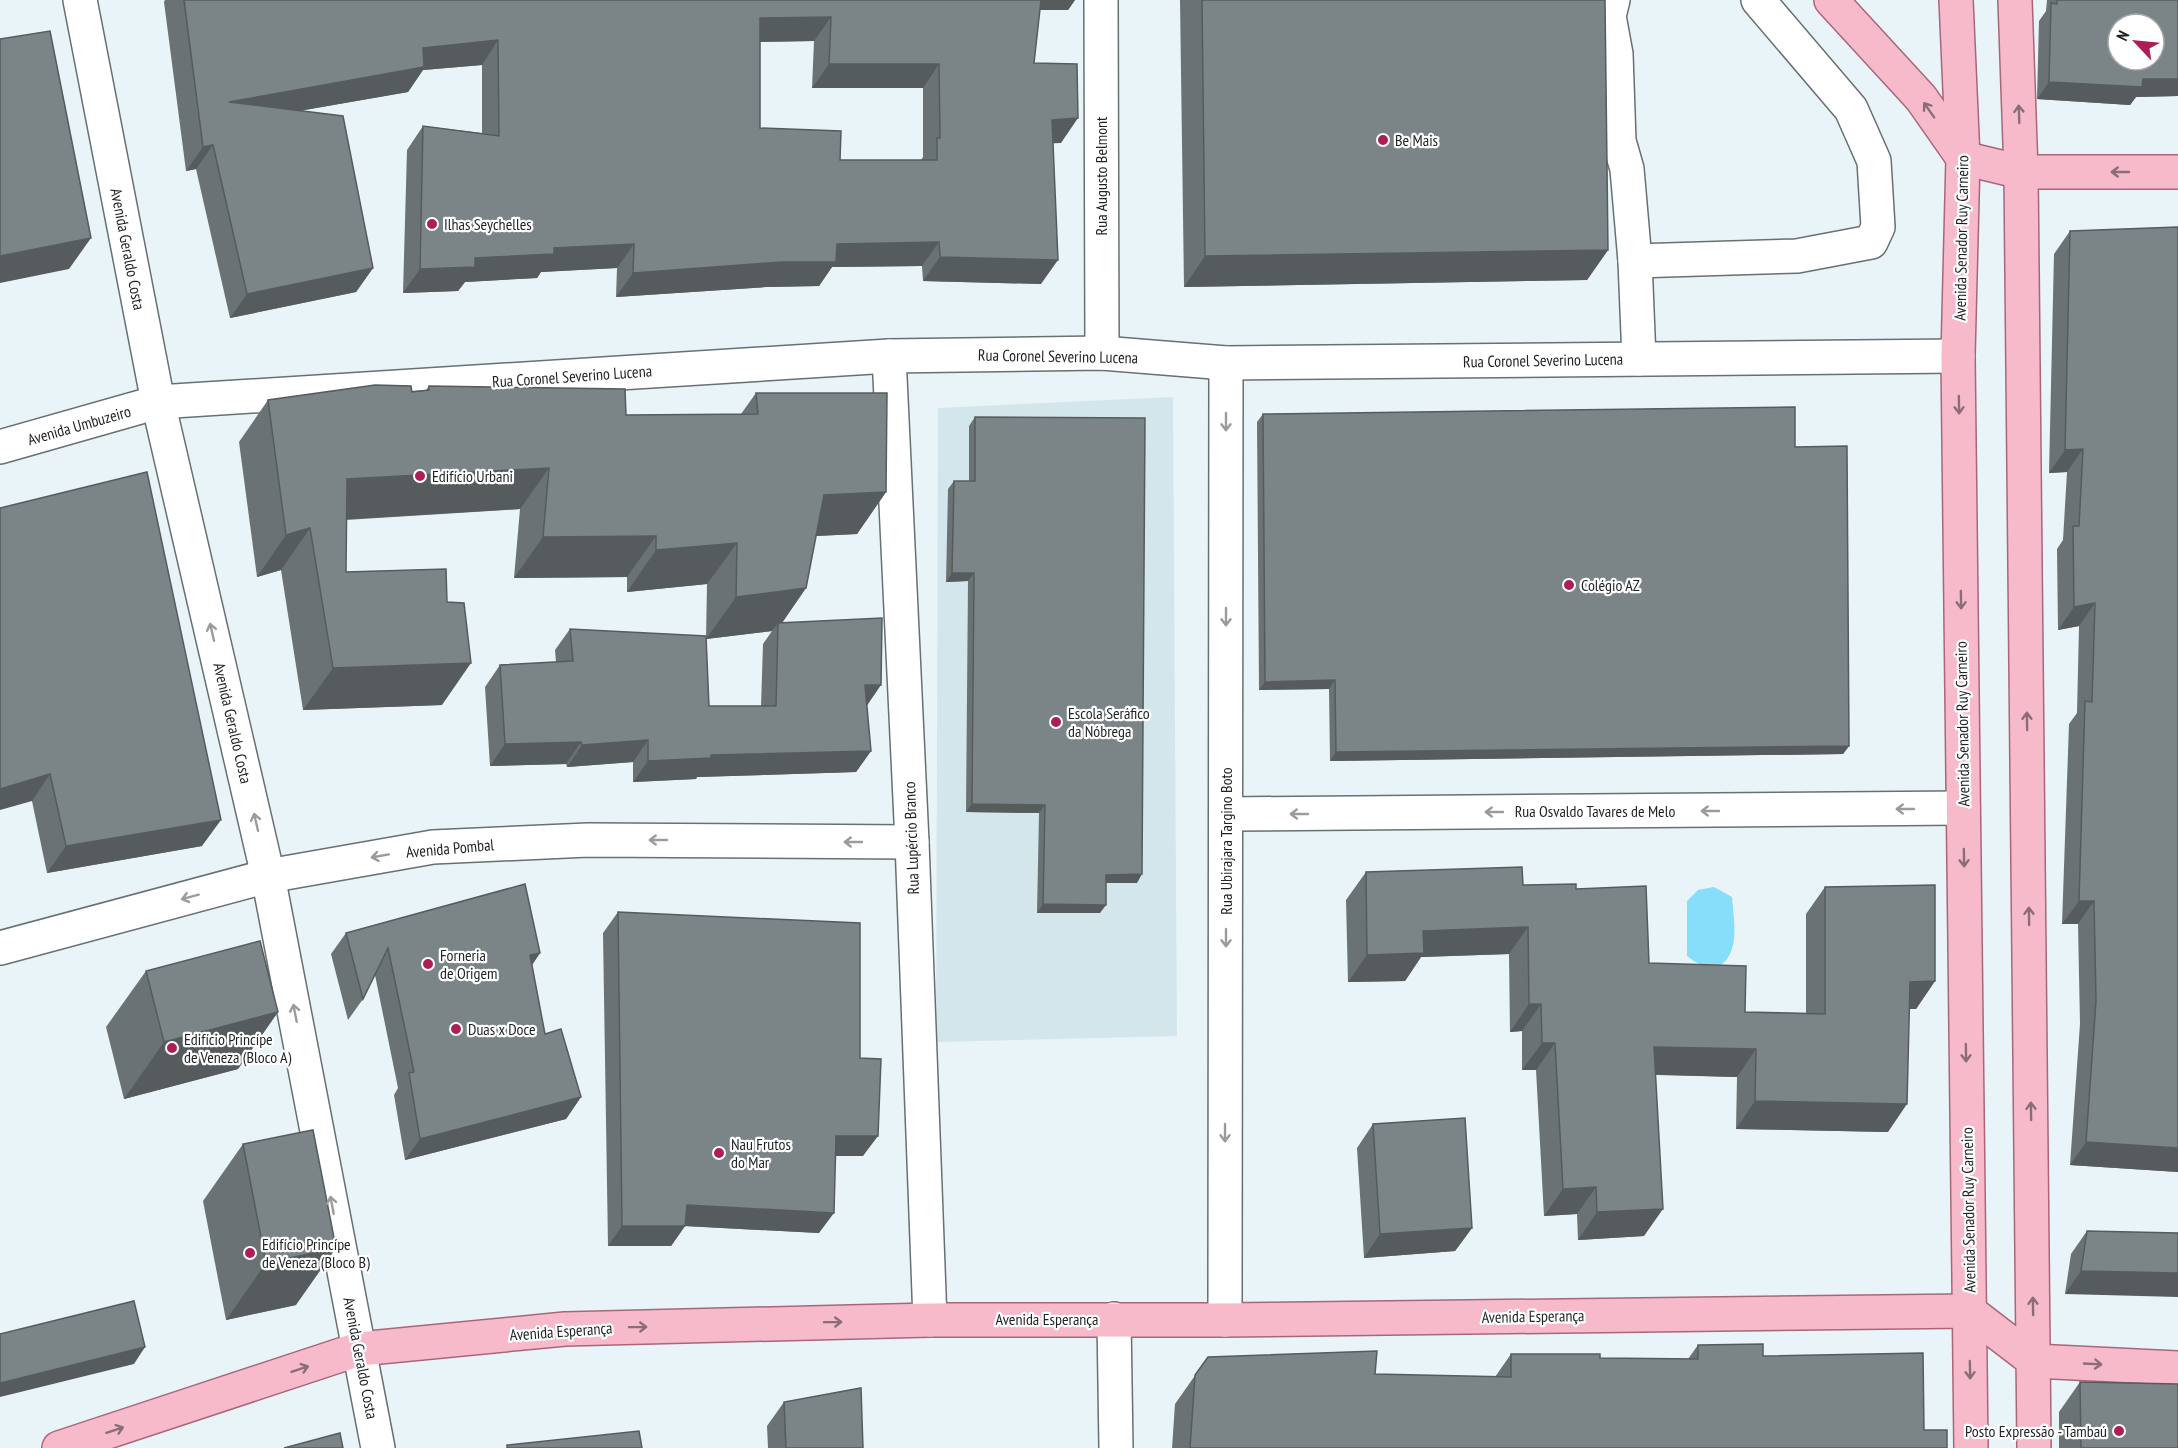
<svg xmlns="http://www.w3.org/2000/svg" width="2178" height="1448" viewBox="0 0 2178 1448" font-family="'PT Sans Narrow',sans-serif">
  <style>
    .built { fill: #d3e6ec }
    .water { fill: #87defa }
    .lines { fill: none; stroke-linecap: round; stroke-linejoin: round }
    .minor-casing { stroke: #677073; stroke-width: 36 }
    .major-casing { stroke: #a86779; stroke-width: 36 }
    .minor { stroke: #fff; stroke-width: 33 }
    .major { stroke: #f7bacb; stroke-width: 33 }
    .wall { fill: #6a7274; fill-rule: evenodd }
    .shaded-wall { fill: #565c5e }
    .building { fill: #7b8487; stroke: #565c5e; stroke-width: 1.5; fill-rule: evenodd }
    .oneway { stroke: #8a6e77 }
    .oneway2 { stroke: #9a9c9c }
    .poi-dot { fill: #ad1e58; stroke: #fff; stroke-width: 2 }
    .labels { text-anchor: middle; stroke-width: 4.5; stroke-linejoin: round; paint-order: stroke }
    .poi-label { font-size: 16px; fill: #1e2223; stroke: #fff; text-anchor: start }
    .street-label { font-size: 16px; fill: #1e2223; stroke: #fff }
  </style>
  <rect width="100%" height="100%" fill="#e9f4f8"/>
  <path class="built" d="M 1173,397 L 1177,1036 L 936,1042 L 938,408 Z"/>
  <path class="water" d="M 1714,887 L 1732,897 C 1733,912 1737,935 1732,949 C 1723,975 1703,969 1687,956 L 1687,901 L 1698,890 Z"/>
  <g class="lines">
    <g class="minor-casing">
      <g id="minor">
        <path d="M 80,0 L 158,402 L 268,876 L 378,1448"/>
        <path d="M 1101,0 L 1102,353"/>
        <path d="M 1613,0 L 1609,16 L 1616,54 L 1619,141 L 1627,169 L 1635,261 L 1639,359"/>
        <path d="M 1635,261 L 1797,256 L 1871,242 L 1878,227 L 1874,161 L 1851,109 L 1758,0"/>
        <path d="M 889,356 L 912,842 L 930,1320"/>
        <path d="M 0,447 L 158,402 L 889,356 L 1102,353 L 1226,363 L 1958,356"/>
        <path d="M 1226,814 L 1963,808"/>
        <path d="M 0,948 L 268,876 L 433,847 L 588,840 L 912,842"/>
        <path d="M 1114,1319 L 1116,1448"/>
        <path d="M 1225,1320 L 1226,363"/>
      </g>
    </g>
    <g class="major-casing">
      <g id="major">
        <path d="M 1831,0 L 1921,98 L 1963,158 L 2021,172 L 2178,172"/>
        <path d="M 1956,0 L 1963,158 L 1958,356 L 1971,1448"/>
        <path d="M 2015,0 L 2021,172 L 2034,1448"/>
        <path d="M 59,1448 L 359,1349 L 565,1329 L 930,1320 L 1225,1320 L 1969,1311 L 2034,1361 L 2178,1368"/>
      </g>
    </g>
    <use href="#minor" class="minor"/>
    <use href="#major" class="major"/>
  </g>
  <g class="wall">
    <path d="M 165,0 L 1075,0 L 1068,10 L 1040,10 L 1034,63 L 1061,143 L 1053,143 L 1041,284 L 923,281 L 922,266 L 832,267 L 819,286 L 766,287 L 616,297 L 617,268 L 541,272 L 537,278 L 465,282 L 458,291 L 403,293 L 407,150 L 423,126 L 482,133 L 482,65 L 423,70 L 408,92 L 299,111 L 373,268 L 356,292 L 230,318 L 196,169 L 186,171 L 164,2 ZM 814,41 L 812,88 L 923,88 L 923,157 L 921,160 L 840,160 L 760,128 L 760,42 Z"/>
    <path d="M 1180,0 L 1605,0 L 1608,250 L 1587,280 L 1184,287 Z"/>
    <path d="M 2047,0 L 2178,0 L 2178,96 L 2136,97 L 2130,105 L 2037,99 L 2039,21 L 2046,11 Z"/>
    <path d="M 2070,231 L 2178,1172 L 2070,1165 L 2080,1024 L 2078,924 L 2062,924 L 2069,724 L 2077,713 L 2079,626 L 2058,630 L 2057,549 L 2063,540 L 2067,472 L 2049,473 L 2054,254 Z"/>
    <path d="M 429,386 L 626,415 L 741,414 L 756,393 L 886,492 L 857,534 L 816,536 L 806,588 L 782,622 L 867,706 L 871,751 L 856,772 L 697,777 L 696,779 L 633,782 L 633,762 L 567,767 L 566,764 L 490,766 L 485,687 L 500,665 L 556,662 L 555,650 L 570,629 L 706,639 L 707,584 L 627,592 L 627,577 L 514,578 L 520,509 L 346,520 L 346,572 L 442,705 L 303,710 L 281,570 L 257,577 L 239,442 L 268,400 L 426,390 ZM 772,631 L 763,644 L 761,706 L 709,706 L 706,639 Z"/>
    <path d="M 1263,414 L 1795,447 L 1849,746 L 1843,754 L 1330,761 L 1329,689 L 1259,690 L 1257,422 Z"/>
    <path d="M 975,417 L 1137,883 L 1106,883 L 1100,913 L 1037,913 L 1039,813 L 966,812 L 968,581 L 946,582 L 948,489 L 954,481 L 969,481 L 969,426 Z"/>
    <path d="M 0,508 L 202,846 L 47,873 L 32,801 Z"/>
    <path d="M 1366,872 L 1576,889 L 1649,963 L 1745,1012 L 1806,1013 L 1806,914 L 1825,887 L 1935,981 L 1916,1009 L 1909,1009 L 1888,1132 L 1736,1129 L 1737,1077 L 1656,1075 L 1644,1236 L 1578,1240 L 1577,1214 L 1544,1216 L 1536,1070 L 1522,1070 L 1522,1031 L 1510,1032 L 1509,954 L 1421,957 L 1405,981 L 1348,982 L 1346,900 Z"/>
    <path d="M 618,912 L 860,1058 L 863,1156 L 835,1156 L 819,1233 L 685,1226 L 671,1246 L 608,1246 L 603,933 Z"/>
    <path d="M 346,933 L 540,953 L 532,965 L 545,1034 L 581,1097 L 566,1119 L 405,1160 L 394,1095 L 398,1088 L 375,975 L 363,999 L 348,1020 L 331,954 Z"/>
    <path d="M 146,971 L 278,1012 L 238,1069 L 124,1099 L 106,1027 Z"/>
    <path d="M 1373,1124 L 1472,1228 L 1455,1251 L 1364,1258 L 1357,1148 Z"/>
    <path d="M 243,1144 L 296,1305 L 226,1320 L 203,1201 Z"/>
    <path d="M 2087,1231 L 2178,1233 L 2065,1294 L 2071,1254 Z"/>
    <path d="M 1698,1345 L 1763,1356 L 1924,1430 L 1947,1448 L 1172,1448 L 1175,1404 L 1208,1357 L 1375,1374 L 1495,1377 L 1511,1354 L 1600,1358 L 1688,1359 Z"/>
    <path d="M 2080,1382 L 2178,1448 L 2059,1448 L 2059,1412 Z"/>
    <path d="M 784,1402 L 863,1448 L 768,1448 L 767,1426 Z"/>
  </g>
  <g class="shaded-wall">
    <path d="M 1033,0 L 1075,0 L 1068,10 L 1026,10 Z"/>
    <path d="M 831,17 L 814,41 L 743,42 L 760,18 Z"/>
    <path d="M 498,40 L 482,65 L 423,70 L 408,92 L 212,126 L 229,102 L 423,48 Z"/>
    <path d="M 829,64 L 939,64 L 923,88 L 812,88 Z"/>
    <path d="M 2143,79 L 2178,79 L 2178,96 L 2136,97 L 2130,105 L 2037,99 L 2049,82 Z"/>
    <path d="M 1078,118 L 1061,143 L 1035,144 L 1052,120 Z"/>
    <path d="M 213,145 L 196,169 L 186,171 L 203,147 Z"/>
    <path d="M 91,238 L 69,269 L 0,283 L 0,256 Z"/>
    <path d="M 939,242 L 922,266 L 832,267 L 819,286 L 766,287 L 616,297 L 633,273 L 837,244 Z"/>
    <path d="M 634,244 L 617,268 L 541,272 L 537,278 L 465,282 L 458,291 L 403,293 L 420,269 L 475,258 L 554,248 Z"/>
    <path d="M 1608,250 L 1587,280 L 1184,287 L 1205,256 Z"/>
    <path d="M 940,257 L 1058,260 L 1041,284 L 923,281 Z"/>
    <path d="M 373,268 L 356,292 L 230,318 L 247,294 Z"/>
    <path d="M 2083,449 L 2067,472 L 2049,473 L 2065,450 Z"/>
    <path d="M 549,468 L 520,509 L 317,521 L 347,479 Z"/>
    <path d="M 886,492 L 857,534 L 795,537 L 824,495 Z"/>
    <path d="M 310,528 L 281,570 L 257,577 L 286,535 Z"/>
    <path d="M 656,536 L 627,577 L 514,578 L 543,537 Z"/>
    <path d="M 737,543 L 707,584 L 627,592 L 656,550 Z"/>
    <path d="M 952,573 L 974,573 L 968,581 L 946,582 Z"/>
    <path d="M 806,588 L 778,629 L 778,623 L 772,631 L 706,639 L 736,597 Z"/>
    <path d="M 2095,603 L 2079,626 L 2058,630 L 2074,607 Z"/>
    <path d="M 471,663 L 442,705 L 303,710 L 333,668 Z"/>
    <path d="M 1335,680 L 1329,689 L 1259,690 L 1265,682 Z"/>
    <path d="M 865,685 L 881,685 L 866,707 Z"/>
    <path d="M 648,740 L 633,762 L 567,767 L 582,745 Z"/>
    <path d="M 581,742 L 566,764 L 490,766 L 505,744 Z"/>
    <path d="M 1849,746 L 1843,754 L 1330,761 L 1336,752 Z"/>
    <path d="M 871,751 L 856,772 L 697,777 L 696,779 L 633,782 L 648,761 L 711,755 Z"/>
    <path d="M 50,774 L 32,801 L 0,810 L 0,789 Z"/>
    <path d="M 972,804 L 1045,805 L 1039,813 L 966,812 Z"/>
    <path d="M 221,820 L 202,846 L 47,873 L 66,846 Z"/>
    <path d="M 1142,874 L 1137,883 L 1100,883 L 1106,875 Z"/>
    <path d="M 2079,901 L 2094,901 L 2078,924 L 2062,924 Z"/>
    <path d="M 1043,904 L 1106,905 L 1100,913 L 1037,913 Z"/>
    <path d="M 1528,927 L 1509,954 L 1421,957 L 1405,981 L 1348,982 L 1367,955 L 1423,931 Z"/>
    <path d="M 540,953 L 525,975 L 530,955 Z"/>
    <path d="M 1935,981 L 1916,1009 L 1891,1009 L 1910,982 Z"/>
    <path d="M 1529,1004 L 1541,1004 L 1522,1031 L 1510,1032 Z"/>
    <path d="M 278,1012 L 238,1069 L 124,1099 L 164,1042 Z"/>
    <path d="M 1542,1043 L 1555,1043 L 1536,1070 L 1522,1070 Z"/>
    <path d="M 1654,1047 L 1756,1049 L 1737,1077 L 1635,1074 Z"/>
    <path d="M 581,1097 L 566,1119 L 405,1160 L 420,1139 Z"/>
    <path d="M 1755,1101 L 1907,1104 L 1888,1132 L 1736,1129 Z"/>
    <path d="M 836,1136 L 878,1136 L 863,1156 L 822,1156 Z"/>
    <path d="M 2086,1142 L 2178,1148 L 2178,1172 L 2070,1165 Z"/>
    <path d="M 1596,1187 L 1577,1214 L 1544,1216 L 1563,1189 Z"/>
    <path d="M 687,1205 L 834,1213 L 819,1233 L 685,1226 L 671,1246 L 608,1246 L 622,1226 Z"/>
    <path d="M 1663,1209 L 1644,1236 L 1578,1240 L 1597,1212 Z"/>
    <path d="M 1472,1228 L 1455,1251 L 1364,1258 L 1380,1234 Z"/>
    <path d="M 336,1248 L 296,1305 L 226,1320 L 266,1263 Z"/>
    <path d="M 2081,1271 L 2178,1273 L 2178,1297 L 2065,1294 Z"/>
    <path d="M 145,1347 L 134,1364 L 0,1397 L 0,1383 Z"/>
  </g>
  <g class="building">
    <path d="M 184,0 L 1041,0 L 1034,63 L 1077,64 L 1078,118 L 1052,120 L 1058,260 L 940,257 L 939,242 L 837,244 L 836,262 L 782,262 L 633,273 L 634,244 L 554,248 L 554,254 L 475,258 L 475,267 L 420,269 L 423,126 L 499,136 L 498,40 L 423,48 L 424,67 L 229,102 L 343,116 L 373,268 L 247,294 L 213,145 L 203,147 ZM 831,17 L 829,64 L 939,64 L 940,138 L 937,138 L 937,160 L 840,160 L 841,131 L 760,128 L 760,18 Z"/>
    <path d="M 1202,0 L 1605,0 L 1608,250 L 1205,256 Z"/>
    <path d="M 2057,0 L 2178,0 L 2178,79 L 2143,79 L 2142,87 L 2049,82 L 2051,3 L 2057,4 ZM 2118,24 L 2154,24 L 2154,60 L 2118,60 Z"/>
    <path d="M 50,31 L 91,238 L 0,256 L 0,39 Z"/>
    <path d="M 2178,227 L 2178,1148 L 2086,1142 L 2096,1001 L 2094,901 L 2079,901 L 2085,701 L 2092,702 L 2095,603 L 2074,607 L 2073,526 L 2079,526 L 2083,449 L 2065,450 L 2070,231 Z"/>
    <path d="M 375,385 L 411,386 L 412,392 L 429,390 L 429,386 L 625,389 L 626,415 L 758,414 L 756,393 L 887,393 L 886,492 L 824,495 L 806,588 L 736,597 L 737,543 L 656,550 L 656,536 L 543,537 L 549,468 L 347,479 L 346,572 L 446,569 L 447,602 L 464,603 L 471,663 L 333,668 L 310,528 L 286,535 L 268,400 Z"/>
    <path d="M 1795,407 L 1795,447 L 1847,446 L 1849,746 L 1336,752 L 1335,680 L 1265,682 L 1263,414 Z"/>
    <path d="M 975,417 L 1145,418 L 1142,874 L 1106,875 L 1106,905 L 1043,904 L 1045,805 L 972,804 L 974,573 L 952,573 L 954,481 L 975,481 Z"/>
    <path d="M 147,472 L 221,820 L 66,846 L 50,774 L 0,789 L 0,508 Z"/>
    <path d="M 882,618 L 881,685 L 865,685 L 871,751 L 711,755 L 711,758 L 648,761 L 648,740 L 582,745 L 581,742 L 505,744 L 500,665 L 573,661 L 570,629 L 706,636 L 709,706 L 776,706 L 778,623 Z"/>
    <path d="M 1522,867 L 1523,885 L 1576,884 L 1576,889 L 1646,886 L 1649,963 L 1746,966 L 1745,1012 L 1825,1014 L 1825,887 L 1935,885 L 1935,981 L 1910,982 L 1907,1104 L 1755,1101 L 1756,1049 L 1654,1047 L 1663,1209 L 1597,1212 L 1596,1187 L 1563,1189 L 1555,1043 L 1542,1043 L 1541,1004 L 1529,1004 L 1528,927 L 1423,931 L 1424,953 L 1367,955 L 1366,872 Z"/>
    <path d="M 525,884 L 540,953 L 530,955 L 545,1034 L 561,1029 L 581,1097 L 420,1139 L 409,1073 L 414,1072 L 388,948 L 363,999 L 346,933 Z"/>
    <path d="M 618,912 L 860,923 L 860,1058 L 881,1059 L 878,1136 L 836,1136 L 834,1213 L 687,1205 L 685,1226 L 622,1226 Z"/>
    <path d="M 260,941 L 278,1012 L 164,1042 L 146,971 Z"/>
    <path d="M 1465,1118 L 1472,1228 L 1380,1234 L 1373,1124 Z"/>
    <path d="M 313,1130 L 336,1248 L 266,1263 L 243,1144 Z"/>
    <path d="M 2087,1231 L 2178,1233 L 2178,1273 L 2081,1271 Z"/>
    <path d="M 134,1301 L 145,1347 L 0,1383 L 0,1334 Z"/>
    <path d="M 1763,1344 L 1763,1356 L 1923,1353 L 1924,1430 L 1947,1430 L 1947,1448 L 1190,1448 L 1195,1375 L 1208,1357 L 1377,1351 L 1375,1374 L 1511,1377 L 1511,1354 L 1600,1354 L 1600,1358 L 1698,1359 L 1698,1345 Z"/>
    <path d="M 2080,1382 L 2178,1384 L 2178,1448 L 2081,1448 Z"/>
    <path d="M 861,1388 L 863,1448 L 786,1448 L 784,1402 Z"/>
    <path d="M 639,1431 L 642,1448 L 507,1448 L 507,1445 Z"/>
    <path d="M 340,1433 L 343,1448 L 284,1448 Z"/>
  </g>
  <defs><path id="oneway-shaft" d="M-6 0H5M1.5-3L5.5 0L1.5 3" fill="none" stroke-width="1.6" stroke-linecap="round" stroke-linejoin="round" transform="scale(1.5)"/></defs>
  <g class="oneway">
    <use href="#oneway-shaft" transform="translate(1929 110) rotate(-125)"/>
    <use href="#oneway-shaft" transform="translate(2019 114) rotate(-92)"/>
    <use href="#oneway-shaft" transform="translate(2120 172) rotate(180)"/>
    <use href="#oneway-shaft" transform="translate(1959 405) rotate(89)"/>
    <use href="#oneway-shaft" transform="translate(1961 600) rotate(89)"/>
    <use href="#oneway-shaft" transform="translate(2027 721) rotate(-91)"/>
    <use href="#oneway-shaft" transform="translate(1964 858) rotate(89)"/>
    <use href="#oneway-shaft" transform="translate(2029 916) rotate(-91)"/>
    <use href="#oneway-shaft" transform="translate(1966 1053) rotate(89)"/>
    <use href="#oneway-shaft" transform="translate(2031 1111) rotate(-91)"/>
    <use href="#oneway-shaft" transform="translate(2033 1306) rotate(-91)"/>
    <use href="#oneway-shaft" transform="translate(833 1322) rotate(-1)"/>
    <use href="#oneway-shaft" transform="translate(638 1327) rotate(-1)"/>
    <use href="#oneway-shaft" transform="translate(2093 1364) rotate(3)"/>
    <use href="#oneway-shaft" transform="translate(300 1369) rotate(-18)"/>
    <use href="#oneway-shaft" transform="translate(1970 1370) rotate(89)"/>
    <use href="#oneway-shaft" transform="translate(115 1430) rotate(-18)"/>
  </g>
  <g class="oneway2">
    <use href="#oneway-shaft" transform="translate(1226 422) rotate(90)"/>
    <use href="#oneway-shaft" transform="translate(1226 617) rotate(90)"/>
    <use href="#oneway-shaft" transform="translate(212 632) rotate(-103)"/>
    <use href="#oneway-shaft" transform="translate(1905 809) rotate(180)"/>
    <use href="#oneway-shaft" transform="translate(1710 811) rotate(180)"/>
    <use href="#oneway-shaft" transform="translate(1494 812) rotate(180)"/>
    <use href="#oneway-shaft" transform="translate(1299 814) rotate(180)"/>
    <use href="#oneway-shaft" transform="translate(256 822) rotate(-103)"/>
    <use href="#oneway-shaft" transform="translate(658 840) rotate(-180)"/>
    <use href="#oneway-shaft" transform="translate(853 842) rotate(-180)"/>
    <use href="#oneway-shaft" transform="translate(380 856) rotate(170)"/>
    <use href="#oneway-shaft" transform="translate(190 897) rotate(165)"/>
    <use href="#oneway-shaft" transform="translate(1226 938) rotate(90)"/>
    <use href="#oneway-shaft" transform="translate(295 1013) rotate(-101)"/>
    <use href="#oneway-shaft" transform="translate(1225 1133) rotate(90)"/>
    <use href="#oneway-shaft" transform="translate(332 1205) rotate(-101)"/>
  </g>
  <g class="poi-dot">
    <circle cx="1383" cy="140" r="6"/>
    <circle cx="432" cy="224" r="6"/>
    <circle cx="420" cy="476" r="6"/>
    <circle cx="1569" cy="585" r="6"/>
    <circle cx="1056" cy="722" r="6"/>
    <circle cx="428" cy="964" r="6"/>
    <circle cx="456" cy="1029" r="6"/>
    <circle cx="172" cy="1048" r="6"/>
    <circle cx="719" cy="1153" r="6"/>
    <circle cx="250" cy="1253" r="6"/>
    <circle cx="2119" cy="1431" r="6"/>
  </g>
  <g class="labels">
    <g class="poi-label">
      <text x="1395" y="146">Be Mais</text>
      <text x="444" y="230">Ilhas Seychelles</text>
      <text x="432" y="482">Edifício Urbani</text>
      <text x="1581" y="591">Colégio AZ</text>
      <text x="1068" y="719">Escola Seráfico<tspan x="1068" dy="18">da Nóbrega</tspan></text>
      <text x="440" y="961">Forneria<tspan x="440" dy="18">de Origem</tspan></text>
      <text x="468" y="1035">Duas x Doce</text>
      <text x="184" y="1045">Edifício Princípe<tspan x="184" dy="18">de Veneza (Bloco A)</tspan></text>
      <text x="731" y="1150">Nau Frutos<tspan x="731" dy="18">do Mar</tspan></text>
      <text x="262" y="1250">Edifício Princípe<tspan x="262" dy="18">de Veneza (Bloco B)</tspan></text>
      <text x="2107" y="1437" text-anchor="end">Posto Expressão - Tambaú</text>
    </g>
    <g class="street-label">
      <text transform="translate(1101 176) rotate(-90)" y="6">Rua Augusto Belmont</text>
      <text transform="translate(1961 238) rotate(-89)" y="6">Avenida Senador Ruy Carneiro</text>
      <text transform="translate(128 249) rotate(79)" y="6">Avenida Geraldo Costa</text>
      <text transform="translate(1058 356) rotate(1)" y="6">Rua Coronel Severino Lucena</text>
      <text transform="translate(1543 360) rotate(-1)" y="6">Rua Coronel Severino Lucena</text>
      <text transform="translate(572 376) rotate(-4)" y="6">Rua Coronel Severino Lucena</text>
      <text transform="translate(79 425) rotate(-16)" y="6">Avenida Umbuzeiro</text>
      <text transform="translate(233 723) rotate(77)" y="6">Avenida Geraldo Costa</text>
      <text transform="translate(1962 724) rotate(-91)" y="6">Avenida Senador Ruy Carneiro</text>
      <text x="1595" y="817">Rua Osvaldo Tavares de Melo</text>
      <text transform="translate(911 838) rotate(-92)" y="6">Rua Lupércio Branco</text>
      <text transform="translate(1226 841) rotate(-90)" y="6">Rua Ubirajara Targino Boto</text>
      <text transform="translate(450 848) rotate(-5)" y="6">Avenida Pombal</text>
      <text transform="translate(1968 1210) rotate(-91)" y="6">Avenida Senador Ruy Carneiro</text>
      <text transform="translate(1533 1316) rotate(-1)" y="6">Avenida Esperança</text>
      <text x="1047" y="1325">Avenida Esperança</text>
      <text transform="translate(561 1331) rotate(-4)" y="6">Avenida Esperança</text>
      <text transform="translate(361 1358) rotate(79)" y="6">Avenida Geraldo Costa</text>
    </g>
  </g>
  <g transform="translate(2136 42) rotate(296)"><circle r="28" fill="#ffffff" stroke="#a5a7a7" stroke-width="1.5"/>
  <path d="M0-4.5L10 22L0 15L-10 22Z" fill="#ad1e58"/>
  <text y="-9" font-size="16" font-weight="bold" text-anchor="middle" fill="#1e2223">N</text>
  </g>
</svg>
